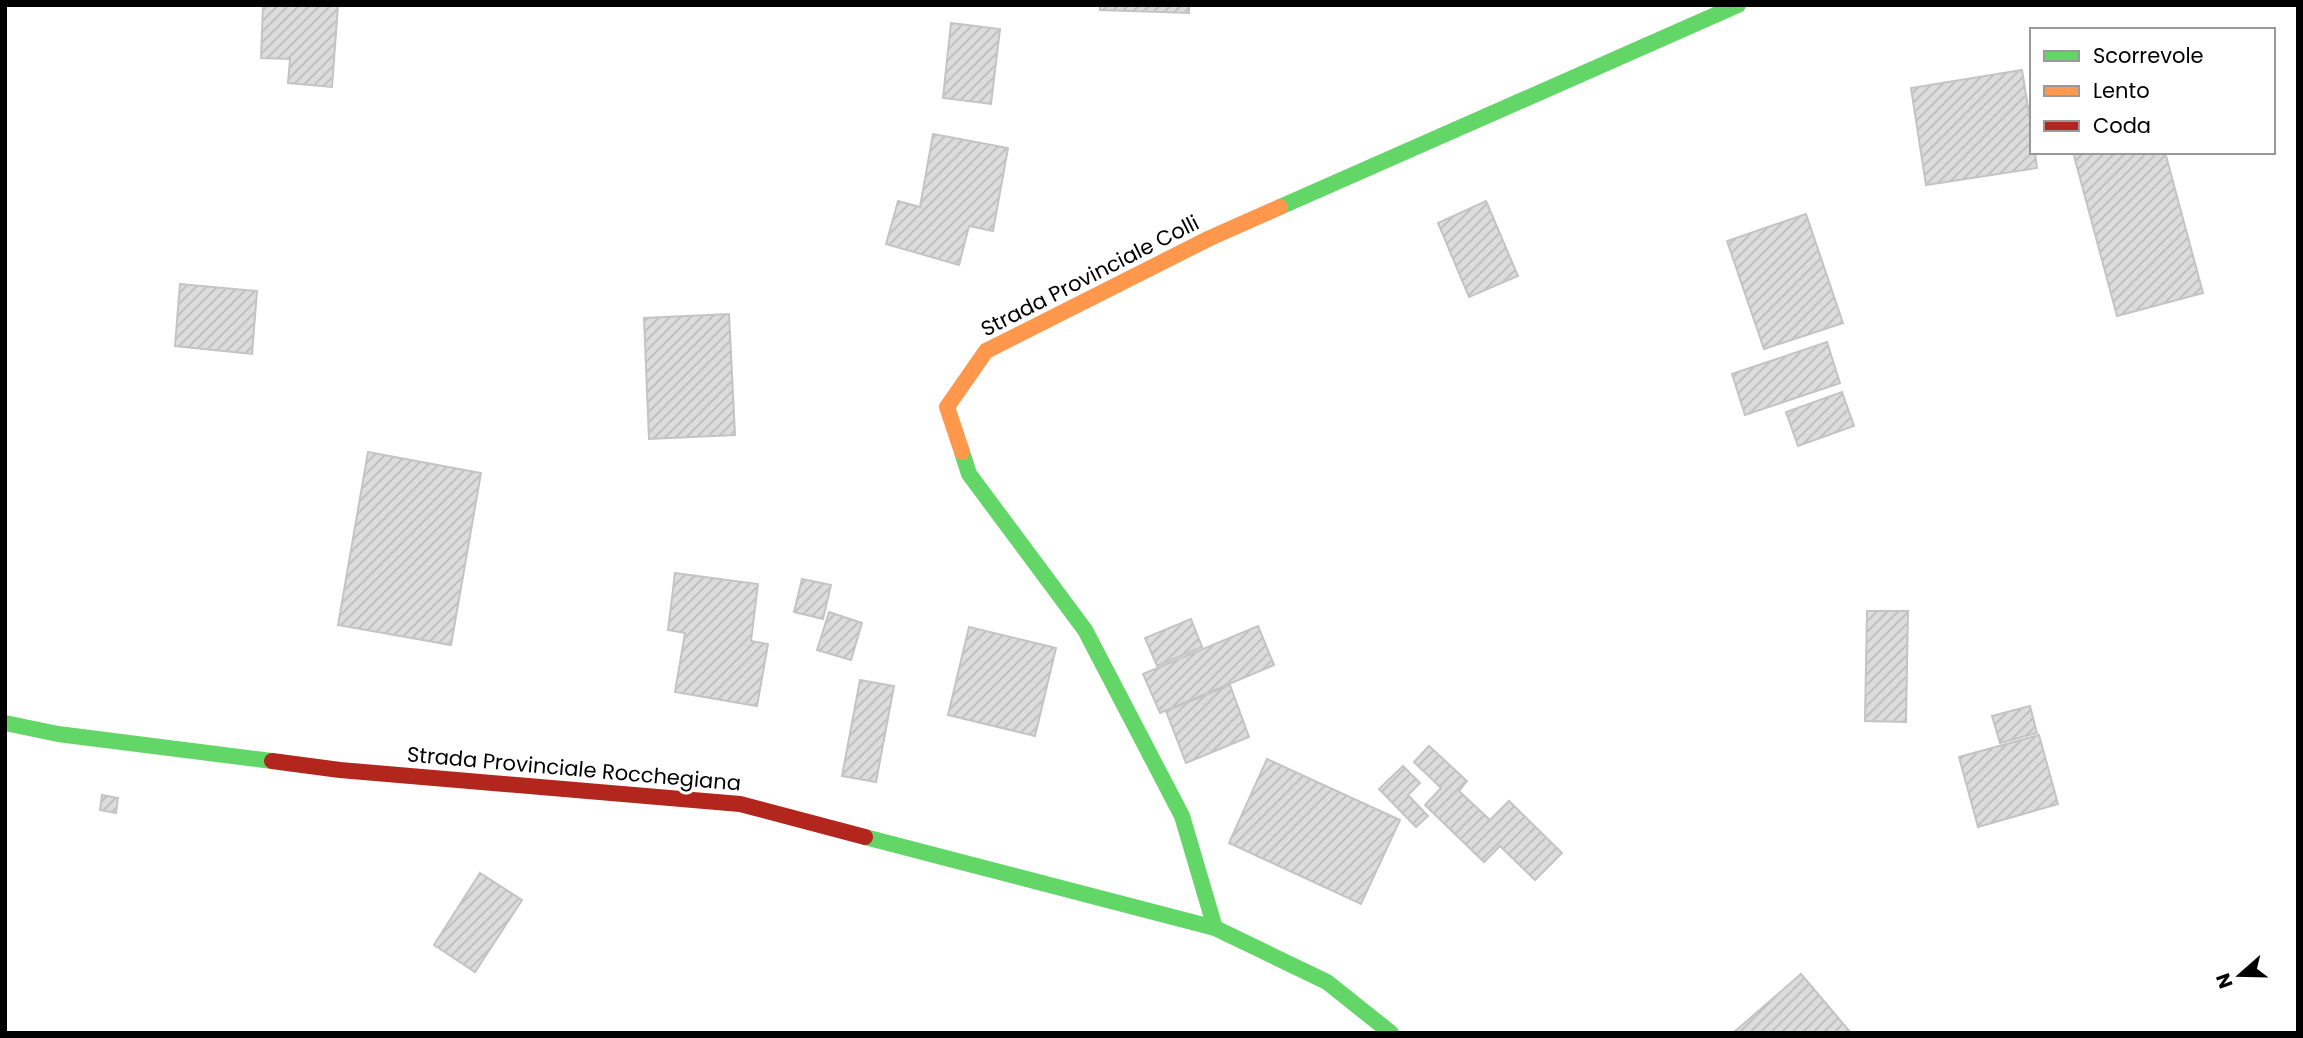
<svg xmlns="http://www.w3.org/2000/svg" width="2303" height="1038" viewBox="0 0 2303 1038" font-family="Poppins,sans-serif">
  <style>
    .building { fill: url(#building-hatch); stroke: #c4c4c4; stroke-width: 2 }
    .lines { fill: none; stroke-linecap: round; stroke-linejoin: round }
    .fast { stroke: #63d668; stroke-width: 16 }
    .slow { stroke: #ff974d; stroke-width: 16 }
    .jam { stroke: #b3261e; stroke-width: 16 }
    .labels { text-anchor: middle; stroke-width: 6; stroke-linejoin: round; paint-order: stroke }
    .street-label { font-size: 21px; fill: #000; stroke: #fff }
  </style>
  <defs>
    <pattern id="building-hatch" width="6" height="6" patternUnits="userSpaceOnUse" patternTransform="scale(1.75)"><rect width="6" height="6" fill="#dcdcdc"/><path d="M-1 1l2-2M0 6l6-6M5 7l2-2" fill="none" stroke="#bbb"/></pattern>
  </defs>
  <rect width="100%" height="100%" fill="#fff"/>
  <g class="building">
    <path d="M 263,5 L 338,5 L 332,87 L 288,83 L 290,59 L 261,58 Z"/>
    <path d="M 1100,5 L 1189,5 L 1189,13 L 1100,10 Z"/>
    <path d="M 951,23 L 1000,29 L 991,104 L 943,98 Z"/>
    <path d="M 2022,70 L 2032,132 L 2032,152 L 2035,152 L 2037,168 L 1926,185 L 1911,88 Z"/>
    <path d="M 933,134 L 1008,148 L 993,231 L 969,226 L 959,265 L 886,244 L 898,201 L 920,207 Z"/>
    <path d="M 2073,152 L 2165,152 L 2203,293 L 2117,316 Z"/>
    <path d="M 1486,201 L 1518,276 L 1469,297 L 1438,223 Z"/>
    <path d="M 1806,214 L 1843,323 L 1764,349 L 1727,241 Z"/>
    <path d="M 180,284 L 257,291 L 252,354 L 175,346 Z"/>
    <path d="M 729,314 L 735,435 L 649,439 L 644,318 Z"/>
    <path d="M 1827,342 L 1840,383 L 1745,415 L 1732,374 Z"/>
    <path d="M 1842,392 L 1854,426 L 1798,446 L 1786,412 Z"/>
    <path d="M 368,452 L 481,473 L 451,645 L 338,625 Z"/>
    <path d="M 675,573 L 758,584 L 751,641 L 768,644 L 757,706 L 675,692 L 685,633 L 668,630 Z"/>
    <path d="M 802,579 L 831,585 L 823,619 L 794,612 Z"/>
    <path d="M 1867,611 L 1908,611 L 1906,722 L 1865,721 Z"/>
    <path d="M 829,612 L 862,623 L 851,660 L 817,650 Z"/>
    <path d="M 1191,619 L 1202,647 L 1157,666 L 1145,638 Z"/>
    <path d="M 1258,626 L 1274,665 L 1160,713 L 1143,674 Z"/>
    <path d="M 969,627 L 1056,648 L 1035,736 L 948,715 Z"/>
    <path d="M 860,680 L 894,686 L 876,782 L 842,776 Z"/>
    <path d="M 1230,685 L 1249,737 L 1186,763 L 1166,711 Z"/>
    <path d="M 2030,706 L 2037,733 L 2000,743 L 1992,716 Z"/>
    <path d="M 2039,735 L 2058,804 L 1978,827 L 1959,757 Z"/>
    <path d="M 1429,746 L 1467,781 L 1459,791 L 1490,820 L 1509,801 L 1562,853 L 1535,880 L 1500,846 L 1484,862 L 1425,805 L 1441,788 L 1414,762 Z"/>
    <path d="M 1267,759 L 1400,820 L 1361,904 L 1229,843 Z"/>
    <path d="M 1403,766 L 1420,783 L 1408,795 L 1428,816 L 1416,827 L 1379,789 Z"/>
    <path d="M 102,795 L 118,798 L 116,813 L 100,810 Z"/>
    <path d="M 480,873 L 522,900 L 475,972 L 434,945 Z"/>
    <path d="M 1801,974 L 1851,1033 L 1733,1033 Z"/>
  </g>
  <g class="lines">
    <g class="fast">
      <path d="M 1280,207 L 1738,5"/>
      <path d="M 962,452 L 969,474 L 1085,630 L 1182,816 L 1215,928"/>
      <path d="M 5,723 L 58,734 L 272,761"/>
      <path d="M 865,837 L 1215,928 L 1327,982 L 1391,1033"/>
    </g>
    <path class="slow" d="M 962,452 L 947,407 L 986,351 L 1210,238 L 1280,207"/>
    <path class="jam" d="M 272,761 L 340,770 L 740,804 L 865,837"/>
  </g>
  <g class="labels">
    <g class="street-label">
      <text transform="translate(1090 276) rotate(-27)" y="7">Strada Provinciale Colli</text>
      <text transform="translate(574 769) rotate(5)" y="7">Strada Provinciale Rocchegiana</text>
    </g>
  </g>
  <rect width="2303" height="1038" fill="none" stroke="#000000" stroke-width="14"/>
  <rect x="2030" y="28" width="245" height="126" fill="#ffffff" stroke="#999999" stroke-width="2"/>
  <rect x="2044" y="51" width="35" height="10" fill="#63d668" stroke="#999999" stroke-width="2"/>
  <text x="2093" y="63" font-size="21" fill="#000000">Scorrevole</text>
  <rect x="2044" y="86" width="35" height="10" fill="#ff974d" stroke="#999999" stroke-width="2"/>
  <text x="2093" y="98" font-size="21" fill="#000000">Lento</text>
  <rect x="2044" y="121" width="35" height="10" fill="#b3261e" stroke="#999999" stroke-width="2"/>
  <text x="2093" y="133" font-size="21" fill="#000000">Coda</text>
  <g transform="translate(2240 975) rotate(250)" stroke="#ffffff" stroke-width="5" paint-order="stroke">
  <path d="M0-5L12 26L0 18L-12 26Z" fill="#000000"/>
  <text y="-10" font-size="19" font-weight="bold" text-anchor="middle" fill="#000000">N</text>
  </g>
</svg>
